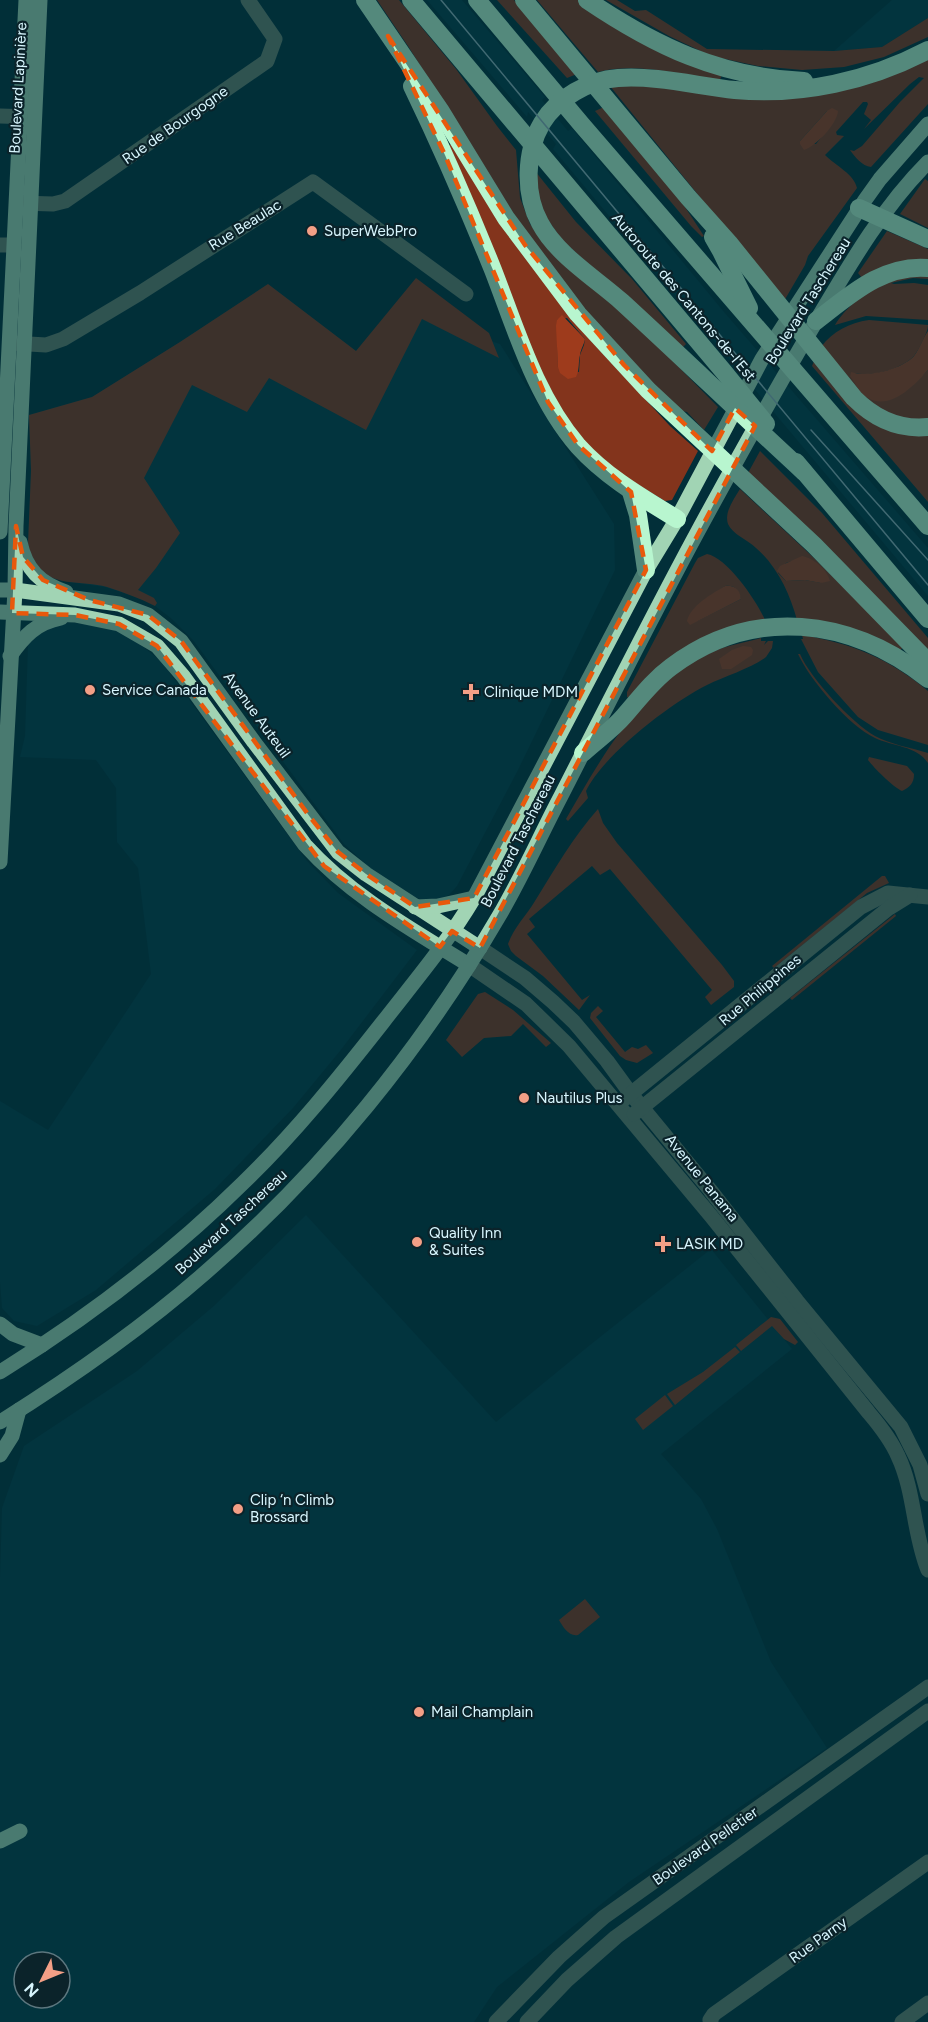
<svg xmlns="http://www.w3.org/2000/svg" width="928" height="2022" viewBox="0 0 928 2022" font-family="Figtree,sans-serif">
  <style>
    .built { fill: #043a45; fill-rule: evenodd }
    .green { fill: #83341c; fill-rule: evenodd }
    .forest { fill: #9e3b1c }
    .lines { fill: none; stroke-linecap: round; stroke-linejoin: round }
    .minor { stroke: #667e6e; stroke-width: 15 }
    .major { stroke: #a1d4b4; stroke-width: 15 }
    .highway { stroke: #b8f6cf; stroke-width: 18 }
    .tram { stroke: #8db0b9; stroke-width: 1.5 }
    .marked { fill: none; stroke: #e8590c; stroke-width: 4.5; stroke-dasharray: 12 8; stroke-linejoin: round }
    .poi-dot { fill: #f39f86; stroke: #0b232a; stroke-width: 2 }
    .labels { text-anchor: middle; stroke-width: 4.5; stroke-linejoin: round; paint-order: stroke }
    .street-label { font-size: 15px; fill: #d8f6fe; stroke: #0b232a }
    .poi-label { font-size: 15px; fill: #d8f6fe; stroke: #0b232a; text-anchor: start }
  </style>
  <rect width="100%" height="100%" fill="#022f39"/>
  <g class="built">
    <path d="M 427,0 L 462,0 L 545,97 L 542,100 L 568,131 L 572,128 L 724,312 L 928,548 L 928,596 L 553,149 L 556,144 L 528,112 L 527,117 Z"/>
    <path d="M 892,0 L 928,0 L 928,18 L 882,47 L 834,51 Z"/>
    <path d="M 268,284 L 356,351 L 422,319 L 500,344 L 614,524 L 615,570 L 518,770 L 457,886 L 449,895 L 439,899 L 420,899 L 409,895 L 370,868 L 344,844 L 193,640 L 172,619 L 155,606 L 139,598 L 115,590 L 105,587 L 61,581 L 28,544 L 31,471 L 29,415 L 92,397 L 180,342 Z"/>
    <path d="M 70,622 L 107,627 L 133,639 L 161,661 L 307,861 L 338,893 L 417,950 L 340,1051 L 293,1108 L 215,1189 L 96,1290 L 37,1326 L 14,1321 L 2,1308 L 0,1282 L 0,1101 L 48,1130 L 151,974 L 138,868 L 117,842 L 116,788 L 96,760 L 20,757 L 25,736 L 28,644 L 47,627 Z"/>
    <path d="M 306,1215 L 496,1422 L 590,1345 L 711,1249 L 792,1349 L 661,1454 L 701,1499 L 717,1529 L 771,1662 L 827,1748 L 629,1882 L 497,1987 L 474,2022 L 0,2022 L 0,1578 L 2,1508 L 24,1446 L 137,1371 L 215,1305 ZM 24,1962 L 60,1962 L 60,1998 L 24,1998 Z"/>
  </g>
  <g class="green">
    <path d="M 377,0 L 399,0 L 456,69 L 497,126 L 516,150 L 520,198 L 530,224 L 544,244 L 653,341 L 718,407 L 704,430 L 687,412 L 682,411 L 671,402 L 602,330 L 530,240 L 408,46 Z"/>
    <path d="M 497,0 L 514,0 L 577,74 L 567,78 Z"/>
    <path d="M 537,0 L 578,0 L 611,21 L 722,74 L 720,80 C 682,75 636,62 598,72 Z"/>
    <path d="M 606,0 L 617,0 L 635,11 L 646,10 L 707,49 L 834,51 L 882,47 L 928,18 L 928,37 L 884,57 L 844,67 L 802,70 L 758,66 L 711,56 L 669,36 Z"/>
    <path d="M 928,59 L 928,104 L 871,167 C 862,166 855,157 850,150 L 854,151 L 862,146 L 900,102 L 924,78 L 919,77 L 910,84 L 864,129 L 871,120 L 864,114 L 868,104 L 867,102 L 863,102 L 836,132 L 837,135 L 844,136 L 825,155 C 836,166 854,174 857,188 L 808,256 L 805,265 L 784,301 L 610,86 L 627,84 L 745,96 ZM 827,111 L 823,135 L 816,144 L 800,144 L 800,141 Z"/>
    <path d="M 604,107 L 681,201 L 704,236 L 702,237 L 691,226 L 595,111 Z"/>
    <path d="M 453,143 L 591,341 L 670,426 L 698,451 L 672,500 L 665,501 L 619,473 L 585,442 L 553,399 L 447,147 ZM 567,318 L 585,339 L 584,345 L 580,355 L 579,372 L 558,367 L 557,320 Z"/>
    <path d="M 535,171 L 576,222 L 632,279 L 686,344 L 682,348 L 562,240 L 539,207 Z"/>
    <path d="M 925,179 L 928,181 L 928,228 L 900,214 Z"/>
    <path d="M 887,231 L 928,249 L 928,261 L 862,278 L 858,273 Z"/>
    <path d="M 928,275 L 928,279 L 913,278 L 891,283 L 894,284 L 914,283 L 928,285 L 928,320 L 866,316 L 835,325 C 844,309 871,286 889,279 C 901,275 916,276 928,275 Z"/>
    <path d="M 416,278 L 489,333 L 499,358 L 422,319 L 366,430 L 269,378 L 247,412 L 192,385 L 144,478 L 180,533 L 156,568 L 138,590 L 154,598 L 157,603 L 155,606 C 139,598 123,592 107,587 C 82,580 49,588 35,562 C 31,556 29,551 28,544 L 31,471 L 29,415 L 92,397 L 180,342 L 268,284 L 356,351 Z"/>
    <path d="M 869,320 L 928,325 C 928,330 926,333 924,338 C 921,344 917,353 912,358 C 898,370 872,377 854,373 L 850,377 C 857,384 864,396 875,400 C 888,405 919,380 928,370 L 928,419 C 921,419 912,421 905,419 C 866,409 844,376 821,347 C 833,331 849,323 869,320 Z"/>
    <path d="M 815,359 L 851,405 L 928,433 L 928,502 L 812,366 Z"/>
    <path d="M 760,451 L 822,513 L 928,638 L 928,652 L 748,473 Z"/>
    <path d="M 740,489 L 815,559 L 903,647 L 899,652 L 797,620 C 790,594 777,566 756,548 C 748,540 732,534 728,524 C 724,512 734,499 740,489 ZM 792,561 L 822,583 L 805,580 L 786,581 L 778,573 L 786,563 Z"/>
    <path d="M 707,554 C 728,558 758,603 766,622 L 629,698 L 627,697 L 627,692 L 695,563 L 698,558 ZM 725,586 C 735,585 738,589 741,599 L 697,621 L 694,609 Z"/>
    <path d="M 802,635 C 851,643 890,659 928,691 L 928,745 L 878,730 L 858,717 L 818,672 L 801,639 L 803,639 Z"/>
    <path d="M 761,638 L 761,641 L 766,641 L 764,645 L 768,641 L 773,641 L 772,648 L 766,657 C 752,668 725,676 707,685 C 671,703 604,754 586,791 L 588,798 L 568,821 L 566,819 C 602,756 643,683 712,652 C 728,645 744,643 761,638 Z"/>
    <path d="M 798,654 L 800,654 C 810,678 852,723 875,736 C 889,744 912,748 928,753 L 928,763 C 917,746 892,746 875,738 C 849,726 810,680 798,654 Z"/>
    <path d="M 869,757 L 907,766 L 914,774 C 914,783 910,787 902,791 C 893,787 874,768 868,760 Z"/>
    <path d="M 598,809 L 603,823 L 617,843 L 722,965 L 734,981 L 734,987 L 711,1005 L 705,997 L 712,990 L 610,869 L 600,875 L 592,866 L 529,919 L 535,927 L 527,934 L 582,1000 L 590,995 L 579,1010 L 543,976 L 516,956 L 511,951 L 508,944 C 514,927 526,916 535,901 C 555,869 573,837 598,809 Z"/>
    <path d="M 882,876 L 885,876 L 889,883 L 867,893 L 774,968 L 772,966 Z"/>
    <path d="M 895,914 L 896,916 L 792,1000 L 790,998 Z"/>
    <path d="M 485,992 L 513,1010 L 551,1043 L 546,1047 L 523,1024 L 511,1036 L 484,1038 L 462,1057 L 446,1040 L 478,994 Z"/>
    <path d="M 598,1006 L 603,1011 L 596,1017 L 625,1052 L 632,1047 L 638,1049 L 646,1045 L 653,1053 L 637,1063 L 626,1060 L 620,1056 L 590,1018 L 591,1013 Z"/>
    <path d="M 771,1317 L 780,1319 L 798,1342 L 795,1345 L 784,1339 L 772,1326 L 741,1351 L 736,1345 Z"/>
    <path d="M 735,1347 L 740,1352 L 675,1405 L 667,1394 L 703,1372 Z"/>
    <path d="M 665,1395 L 673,1406 L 643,1430 L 635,1419 Z"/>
    <path d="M 585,1599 L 600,1617 L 578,1635 C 569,1637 563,1627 559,1620 Z"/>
  </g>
  <g class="forest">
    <path d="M 832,108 L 838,111 C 837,124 816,146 804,150 L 800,144 L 800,141 L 827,111 Z"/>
    <path d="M 562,315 L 585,339 C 584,345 581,348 580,355 C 578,362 580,369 576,377 L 568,379 L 560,373 L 558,367 L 556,326 L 557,320 Z"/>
    <path d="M 928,331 L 928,370 C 915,385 890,411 868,398 C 860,394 856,383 850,377 L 851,372 C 868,378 902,369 914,356 C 920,348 923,338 928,331 Z"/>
    <path d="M 802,556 C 813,558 827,569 830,581 L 821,583 L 805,580 L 786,581 L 777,571 L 780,566 Z"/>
    <path d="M 725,586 C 734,585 740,589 741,599 L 690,625 L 687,621 C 691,605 712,594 725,586 Z"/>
    <path d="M 743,646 L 751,647 L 753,650 L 752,655 L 731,669 L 722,669 L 719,659 L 732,650 Z"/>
  </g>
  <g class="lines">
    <g class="minor">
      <path d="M 0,116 L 31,117"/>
      <path d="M 20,203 L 53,204 L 65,201 L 267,61 L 275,39 L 248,0"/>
      <path d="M 0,245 L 14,245"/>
      <path d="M 12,343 L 46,345 L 63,339 L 140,293 L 313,182 L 466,294"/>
      <path d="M 480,948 L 525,978 L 553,1002 L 574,1022 L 607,1061 L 631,1094 L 710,1190 L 797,1301 L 901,1427 L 920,1465 L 928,1494"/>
      <path d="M 469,965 L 526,1004 L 569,1046 L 711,1216 L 869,1413 C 880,1426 891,1440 898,1456 C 915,1492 913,1533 928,1570"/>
      <path d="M 622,1101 L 861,907 L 888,893 L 928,897"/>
      <path d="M 634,1114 L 889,908 L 910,895"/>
      <path d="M 496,2022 L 559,1957 L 604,1917 L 928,1687"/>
      <path d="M 527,2022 L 567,1980 L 616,1937 L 928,1711"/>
      <path d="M 711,2022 L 710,2020 L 714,2014 L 928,1862"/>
      <path d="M 902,2022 L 928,2003"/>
    </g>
    <g class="major">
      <path d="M 0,532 L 26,0"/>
      <path d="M 20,542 C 26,570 40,583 66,592"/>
      <path d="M 0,590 L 15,590 L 119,604 L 148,615 L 181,641 L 254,742 L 338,852 L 366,874 L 480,948"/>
      <path d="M 0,612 L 75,615 L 119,624 L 157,646 L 183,676 L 305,845 C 351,896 411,929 469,965"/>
      <path d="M 10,656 C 24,636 36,623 61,618"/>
      <path d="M 0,862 L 15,590 L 16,526 L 40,0"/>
      <path d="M 415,907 L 438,906 L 474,898"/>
      <path d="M 0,1324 L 13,1334 L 42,1345"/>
      <path d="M 0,1372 C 87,1318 170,1255 243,1183 C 294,1134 339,1078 383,1022 C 414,982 448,942 474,898 L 646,570 L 677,519 L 762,359 L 865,200 L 880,179 L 928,124"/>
      <path d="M 0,1422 C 72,1377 142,1328 206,1272 C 322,1172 422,1048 499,916 C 522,877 540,836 561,796 C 606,708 650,620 697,533 C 736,461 776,389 818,318 C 850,264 883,207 928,162"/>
      <path d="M 0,1455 L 12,1436 L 19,1410"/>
      <path d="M 0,1841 L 20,1831"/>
    </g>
    <g class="highway">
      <path d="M 365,0 L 440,110 L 506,218 L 578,314 L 648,390 L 814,545 L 928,662"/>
      <path d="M 411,0 L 724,372 L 766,424"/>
      <path d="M 477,0 L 582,125 L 928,526"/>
      <path d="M 524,0 L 688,197 L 729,243 L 854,398 C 874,418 899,430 928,427"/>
      <path d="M 587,0 C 655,46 720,77 804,81"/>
      <path d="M 412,86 C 441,146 468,208 493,270 C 516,329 535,396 578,446 C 606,477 641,497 677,519"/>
      <path d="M 859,208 L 928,239"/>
      <path d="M 713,237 L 721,251 L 749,308"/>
      <path d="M 816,321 C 850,295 883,264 928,268"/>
      <path d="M 796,462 L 928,619"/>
      <path d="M 804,472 C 743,416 683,358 622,302 C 595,278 557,255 540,223 C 524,194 525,152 542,123 C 557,98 589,80 618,78 C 655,75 698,86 735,90 C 801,96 869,81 928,50"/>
      <path d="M 631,492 L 638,515 L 646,570"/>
      <path d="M 583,753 C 596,741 612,730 624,716 C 639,699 652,681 671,667 C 753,605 851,618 928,679"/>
    </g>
    <g class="tram">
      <path d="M 441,0 L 928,585"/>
      <path d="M 811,430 L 928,560"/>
    </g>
  </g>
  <path d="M0 0H928V2022H0ZM 388,36 L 525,245 L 624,365 L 712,451 L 735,408 L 755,426 L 480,948 L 452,931 L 440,947 L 324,866 L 157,646 L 119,624 L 75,615 L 12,613 L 16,526 L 23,557 L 43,580 L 89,600 L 148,615 L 181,641 L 310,817 L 338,852 L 366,874 L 415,907 L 474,898 L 646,570 L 631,492 L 578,445 L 548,402 L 445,155 Z" fill="#022f39" fill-opacity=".55" fill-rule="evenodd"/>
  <path class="marked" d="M 388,36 L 525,245 L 624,365 L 712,451 L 735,408 L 755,426 L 480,948 L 452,931 L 440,947 L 324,866 L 157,646 L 119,624 L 75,615 L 12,613 L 16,526 L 23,557 L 43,580 L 89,600 L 148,615 L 181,641 L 310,817 L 338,852 L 366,874 L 415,907 L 474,898 L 646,570 L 631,492 L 578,445 L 548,402 L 445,155 Z"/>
  <g class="poi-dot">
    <circle cx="312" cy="231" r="6"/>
    <circle cx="90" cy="690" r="6"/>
    <path d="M468 683h6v6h6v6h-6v6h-6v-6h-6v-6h6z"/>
    <circle cx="524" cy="1098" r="6"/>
    <circle cx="417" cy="1242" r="6"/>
    <path d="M660 1235h6v6h6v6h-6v6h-6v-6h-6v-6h6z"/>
    <circle cx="238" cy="1509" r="6"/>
    <circle cx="419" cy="1712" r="6"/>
  </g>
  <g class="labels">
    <g class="street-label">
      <text transform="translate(18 88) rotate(-87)" y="5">Boulevard Lapinière</text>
      <text transform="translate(175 125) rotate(-35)" y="5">Rue de Bourgogne</text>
      <text transform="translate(245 225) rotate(-32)" y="5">Rue Beaulac</text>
      <text transform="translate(684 297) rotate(50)" y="5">Autoroute des Cantons-de-l'Est</text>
      <text transform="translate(808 301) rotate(-58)" y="5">Boulevard Taschereau</text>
      <text transform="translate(257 715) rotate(54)" y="5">Avenue Auteuil</text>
      <text transform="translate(518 841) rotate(-63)" y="5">Boulevard Taschereau</text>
      <text transform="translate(760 990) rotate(-40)" y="5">Rue Philippines</text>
      <text transform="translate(702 1178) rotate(51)" y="5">Avenue Panama</text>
      <text transform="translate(231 1222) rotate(-43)" y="5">Boulevard Taschereau</text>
      <text transform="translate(705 1846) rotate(-35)" y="5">Boulevard Pelletier</text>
      <text transform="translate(818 1940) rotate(-36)" y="5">Rue Parny</text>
    </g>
    <g class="poi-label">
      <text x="324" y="236">SuperWebPro</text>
      <text x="102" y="695">Service Canada</text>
      <text x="484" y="697">Clinique MDM</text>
      <text x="536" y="1103">Nautilus Plus</text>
      <text x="429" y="1238">Quality Inn<tspan x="429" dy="17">&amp; Suites</tspan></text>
      <text x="676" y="1249">LASIK MD</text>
      <text x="250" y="1505">Clip ‘n Climb<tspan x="250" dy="17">Brossard</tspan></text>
      <text x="431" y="1717">Mail Champlain</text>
    </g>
  </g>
  <g transform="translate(42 1980) rotate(227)"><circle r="28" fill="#0b232a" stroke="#5d777f" stroke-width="1.5"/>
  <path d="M0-4.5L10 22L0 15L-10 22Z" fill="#f39f86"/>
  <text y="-9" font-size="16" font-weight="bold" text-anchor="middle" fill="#d8f6fe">N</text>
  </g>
</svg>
